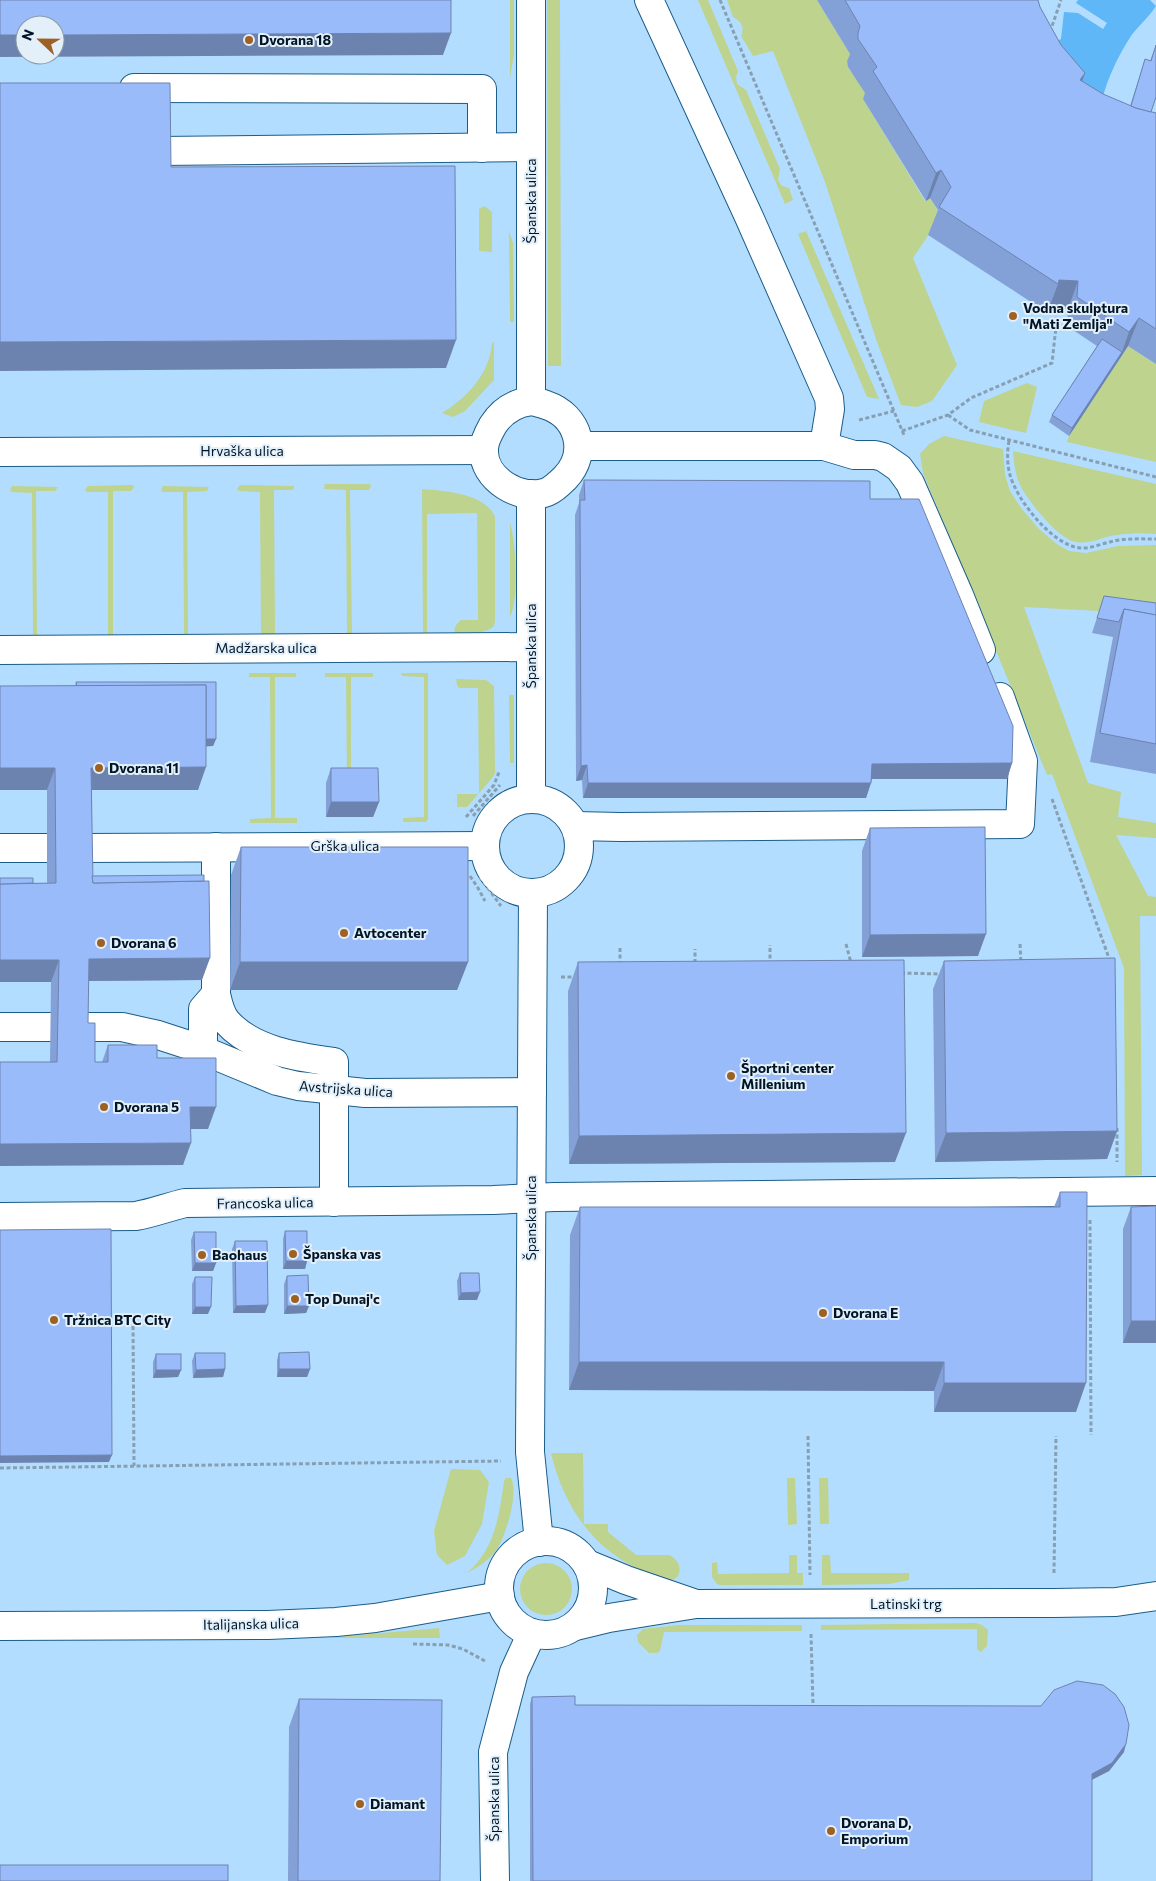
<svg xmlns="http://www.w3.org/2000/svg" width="1156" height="1881" viewBox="0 0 1156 1881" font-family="Commissioner,sans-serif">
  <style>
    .built { fill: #b3ddff; fill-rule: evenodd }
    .green { fill: #bdd38e }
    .water { fill: #5fb7f8 }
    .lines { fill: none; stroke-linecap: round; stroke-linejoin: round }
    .minor-casing { stroke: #1a5d89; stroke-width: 30 }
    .path { stroke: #879fb3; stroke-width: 3; stroke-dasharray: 4 2.5; stroke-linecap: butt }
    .minor { stroke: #fff; stroke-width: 28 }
    .wall { fill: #84a1d7 }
    .shaded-wall { fill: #6c83af }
    .building { fill: #9abbfa; stroke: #6c83af }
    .poi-dot { fill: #9d6123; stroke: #e3f0fa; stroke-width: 2 }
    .labels { text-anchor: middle; stroke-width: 4; stroke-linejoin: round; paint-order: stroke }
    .poi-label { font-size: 14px; font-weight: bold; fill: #001628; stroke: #e3f0fa; text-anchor: start }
    .street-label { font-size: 14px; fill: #001628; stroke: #e3f0fa }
  </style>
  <rect width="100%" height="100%" fill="#cbe5f9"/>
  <path class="built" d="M 0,0 L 1156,0 L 1156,1881 L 0,1881 ZM 25,25 L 55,25 L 55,55 L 25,55 Z"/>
  <g class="green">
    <path d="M 510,0 L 514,0 L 514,54 L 510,78 Z"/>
    <path d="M 547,0 L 560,0 L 561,366 L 548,366 Z"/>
    <path d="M 698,0 L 708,0 L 738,71 L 736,77 L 737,84 L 746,90 L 780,169 L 778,180 L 782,186 L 789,188 L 793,200 L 785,204 Z"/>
    <path d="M 727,0 L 817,0 L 850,54 L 847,61 L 849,70 L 855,75 L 867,96 L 863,99 L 925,201 L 930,198 L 941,216 L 913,258 L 957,365 L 932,401 L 917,407 L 901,405 L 877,342 L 825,182 L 773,51 L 753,56 L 741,36 C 745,27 741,21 733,17 Z"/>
    <path d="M 484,206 L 492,212 L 492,252 L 479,251 L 479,209 Z"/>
    <path d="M 509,231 L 513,243 L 514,322 L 510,322 Z"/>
    <path d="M 806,231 L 879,399 L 867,397 L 798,234 Z"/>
    <path d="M 494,342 L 494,380 L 465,411 L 453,417 L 442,413 C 467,398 490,373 492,343 Z"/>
    <path d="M 1128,346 L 1156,364 L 1156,462 L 1067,442 L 1069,436 Z"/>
    <path d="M 1027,383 L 1037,387 L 1026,433 L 979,422 L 984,401 Z"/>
    <path d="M 944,436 L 1003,449 L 1005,475 L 1010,491 L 1021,508 L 1039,529 L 1058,545 L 1069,551 L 1086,553 L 1118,546 L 1156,545 L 1156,619 L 1099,611 L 1024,607 L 1088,783 L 1121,792 L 1118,817 L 1156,823 L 1156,838 L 1116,835 L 1148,896 L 1156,897 L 1156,916 L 1140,916 L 1142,1175 L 1125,1176 L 1124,968 L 1052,774 L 1047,775 L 923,473 L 920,454 L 929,444 Z"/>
    <path d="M 1013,451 L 1156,484 L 1156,534 C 1143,533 1130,533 1117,535 C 1104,536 1090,545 1076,542 C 1058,539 1028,501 1020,485 C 1015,474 1014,463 1013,451 Z"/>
    <path d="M 325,484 L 370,484 L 371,486 L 369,490 L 350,490 L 352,635 L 347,634 L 346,490 L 324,489 Z"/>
    <path d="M 133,485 L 134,487 L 131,491 L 113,491 L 113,636 L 108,637 L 108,492 L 87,492 L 85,490 L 88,486 Z"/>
    <path d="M 240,485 L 294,486 L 294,489 L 292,490 L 274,490 L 275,635 L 261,636 L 260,492 L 239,491 L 237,489 Z"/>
    <path d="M 12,486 L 58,487 L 55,491 L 36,491 L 37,637 L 33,636 L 32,493 L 12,492 L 10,490 Z"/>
    <path d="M 163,486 L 209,487 L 207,491 L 187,492 L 188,635 L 184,636 L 183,492 L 162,492 L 161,490 Z"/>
    <path d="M 422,489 C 445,491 485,493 495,517 L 495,621 L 494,626 C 484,635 468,632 455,633 C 453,627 457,624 461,620 L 478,620 L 477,513 L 427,514 L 427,635 L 423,634 Z"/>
    <path d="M 510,523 C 516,542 519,600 510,617 Z"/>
    <path d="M 249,673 L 296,673 L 296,677 L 275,677 L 275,818 L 297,818 L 297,823 L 250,823 L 250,819 L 271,818 L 270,677 L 249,677 Z"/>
    <path d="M 325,673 L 373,673 L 373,677 L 351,677 L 351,783 L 347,783 L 346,677 L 325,677 Z"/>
    <path d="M 401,673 L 428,673 L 428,819 L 426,822 L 403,822 L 403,818 L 424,817 L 424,677 L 402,676 Z"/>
    <path d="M 456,679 L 486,680 L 494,686 L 495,773 L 493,777 L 467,807 L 457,807 L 457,794 L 479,794 L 478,688 L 459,688 L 457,685 Z"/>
    <path d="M 509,695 L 514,695 L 514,763 L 510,763 Z"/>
    <path d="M 551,1453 L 583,1453 L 584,1524 L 608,1524 L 608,1532 L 636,1555 L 669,1555 C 678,1559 682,1567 678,1576 L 673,1580 L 670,1580 C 605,1564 566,1517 551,1453 Z"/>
    <path d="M 451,1469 L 480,1470 L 489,1482 L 482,1524 L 465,1556 L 447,1565 L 437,1555 L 434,1531 Z"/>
    <path d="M 506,1478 L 511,1478 C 519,1493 506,1535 497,1549 C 490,1560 478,1567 467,1573 C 495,1549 499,1516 504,1481 Z"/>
    <path d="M 787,1478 L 795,1478 L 797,1524 L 788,1525 Z"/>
    <path d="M 819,1478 L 828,1478 L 829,1524 L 820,1524 Z"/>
    <path d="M 789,1555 L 797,1555 L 797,1573 L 803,1573 L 803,1585 L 720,1585 L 717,1584 L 712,1577 L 712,1563 L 717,1562 L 718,1574 L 789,1573 Z"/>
    <path d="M 822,1555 L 830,1555 L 831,1573 L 909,1573 L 909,1580 L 889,1584 L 822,1585 Z"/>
    <circle cx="546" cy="1589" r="26"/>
    <path d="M 976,1623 L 982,1625 L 988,1630 L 987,1646 L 981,1652 L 977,1649 L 977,1629 L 821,1630 L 821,1625 Z"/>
    <path d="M 679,1625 L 802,1625 L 802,1631 L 664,1632 L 660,1651 L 657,1653 L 649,1653 L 638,1642 L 637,1635 L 643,1629 Z"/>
    <path d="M 439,1628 L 440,1638 L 325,1638 Z"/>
  </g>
  <path class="water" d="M 1078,0 L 1150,0 L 1156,6 C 1149,17 1138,26 1131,36 C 1118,56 1108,77 1102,100 L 1072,79 L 1054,43 L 1061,39 L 1064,12 L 1078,13 L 1103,29 L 1107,23 L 1076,3 Z"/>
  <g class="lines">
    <g class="minor-casing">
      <g id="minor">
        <path d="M 649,0 L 749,217 L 829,398 L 830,409 L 824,446"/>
        <path d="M 134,88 L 482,89 L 482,148"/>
        <path d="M 160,151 L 531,147"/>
        <path d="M 531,401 L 531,0"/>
        <path d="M 531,401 C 536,402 541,403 546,405 C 579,416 589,453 565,478 C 560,483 554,489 547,492 C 521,502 482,479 484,449 C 484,441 489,432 493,425 C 502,411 515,403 531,401 Z"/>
        <path d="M 579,446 L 824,446 L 854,455 L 875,455 L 883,457 L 899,468 L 910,483 L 959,595 L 981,650"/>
        <path d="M 0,452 L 484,450"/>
        <path d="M 0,650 L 531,647"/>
        <path d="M 531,798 L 531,494"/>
        <circle cx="532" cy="846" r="47"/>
        <path d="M 575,826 L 620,827 L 1020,824 L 1023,761 L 1000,697"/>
        <path d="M 216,847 L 216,994 C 218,1003 220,1014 227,1022 C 253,1051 298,1057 334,1062 L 334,1202"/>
        <path d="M 0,848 L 47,848"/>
        <path d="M 85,848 L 485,846"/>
        <path d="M 533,893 L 530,1452 L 539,1542"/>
        <path d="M 0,1027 L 50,1027"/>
        <path d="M 80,1027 L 122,1027 L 158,1035 L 195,1047 L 277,1081 L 298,1086 L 365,1093 L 532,1092"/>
        <path d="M 203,1051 L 203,1009 L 216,994"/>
        <path d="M 0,1217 L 136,1216 C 153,1213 168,1207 185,1203 L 493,1200 L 554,1197 L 1156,1191"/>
        <circle cx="546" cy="1588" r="47"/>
        <path d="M 587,1564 L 626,1580 L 693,1603"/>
        <path d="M 0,1626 L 268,1625 L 336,1622 L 375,1618 L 500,1596"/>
        <path d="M 576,1626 L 609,1618 L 696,1604 L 1054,1603 L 1116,1602 L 1156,1596"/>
        <path d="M 495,1881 L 493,1752 L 514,1672 L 532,1633"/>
      </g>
    </g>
    <g class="path">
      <path d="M 720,0 L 904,435"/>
      <path d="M 1050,32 L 1061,0"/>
      <path d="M 948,415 L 970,430 L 1156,477"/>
      <path d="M 859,420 L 894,411"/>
      <path d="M 902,431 L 948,415 L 971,398 L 1052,363 L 1058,309"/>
      <path d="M 1009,441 C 1007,452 1007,464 1010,475 C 1017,500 1052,545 1080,548 C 1091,549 1103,543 1114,541 C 1128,538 1142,539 1156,539"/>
      <path d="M 1052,799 L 1110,961"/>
      <path d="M 473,816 L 500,785"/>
      <path d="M 466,817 L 494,785 L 499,772"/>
      <path d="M 470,876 L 478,888 L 485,901"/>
      <path d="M 480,877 L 501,906"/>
      <path d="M 846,944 L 851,963"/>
      <path d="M 1020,944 L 1021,964"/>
      <path d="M 695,963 L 695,949"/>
      <path d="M 620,965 L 620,948"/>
      <path d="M 770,965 L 770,945"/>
      <path d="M 901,973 L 942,974"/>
      <path d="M 561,977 L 577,977"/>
      <path d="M 1117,1128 L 1117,1162"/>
      <path d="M 1090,1220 L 1091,1435"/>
      <path d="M 113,1319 L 133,1320 L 134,1466"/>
      <path d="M 808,1436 L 810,1575"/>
      <path d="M 0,1468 L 501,1461"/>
      <path d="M 1054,1573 L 1056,1436"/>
      <path d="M 811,1634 L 813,1705"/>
      <path d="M 413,1644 L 448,1645 L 463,1649 L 485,1661"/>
    </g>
    <use href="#minor" class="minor"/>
  </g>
  <g class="wall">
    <path d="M 817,0 L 1038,0 L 1040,7 L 1061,45 L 1082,81 L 1103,94 L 1130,106 L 1145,59 L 1150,61 L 1156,45 L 1151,112 L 1156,113 L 1156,364 L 1128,346 L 1069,436 L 1049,422 L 1052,415 L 1097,346 L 1067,326 L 1068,309 L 1049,308 L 1048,313 L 928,235 L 938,210 L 930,198 L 926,201 L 863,99 L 865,93 L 848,67 L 847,61 L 850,54 Z"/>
    <path d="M 584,480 L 870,499 L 1012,763 L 1007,779 L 872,779 L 866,798 L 583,798 L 582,780 L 576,781 L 575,515 L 579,503 L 579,495 Z"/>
    <path d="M 1104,596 L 1156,603 L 1156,774 L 1090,762 L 1113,637 L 1092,633 Z"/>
    <path d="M 76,682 L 216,739 L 213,746 L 206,746 L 198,790 L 92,790 L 92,876 L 202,980 L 88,981 L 88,1023 L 95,1062 L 102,1062 L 108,1045 L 157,1058 L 208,1129 L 191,1129 L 183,1165 L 50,1062 L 51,982 L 33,883 L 47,883 L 47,790 L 0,790 L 0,686 L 75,686 Z"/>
    <path d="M 331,768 L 379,802 L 373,817 L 326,817 L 326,783 Z"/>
    <path d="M 870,828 L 978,956 L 862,957 L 862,851 Z"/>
    <path d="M 241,847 L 468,962 L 457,990 L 230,990 L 231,875 Z"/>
    <path d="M 944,961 L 1117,1131 L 1107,1159 L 935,1162 L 933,989 Z"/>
    <path d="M 578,962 L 895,1162 L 569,1164 L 568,991 Z"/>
    <path d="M 1060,1192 L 1076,1412 L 934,1412 L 934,1391 L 569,1390 L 570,1235 L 580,1207 L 1054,1207 Z"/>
    <path d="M 1131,1207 L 1156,1343 L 1123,1343 L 1123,1229 Z"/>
    <path d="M 285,1231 L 307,1261 L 305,1269 L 283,1269 L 283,1239 Z"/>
    <path d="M 194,1232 L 216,1263 L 213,1271 L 192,1271 L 191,1240 Z"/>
    <path d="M 235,1241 L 265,1313 L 233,1313 L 232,1249 Z"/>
    <path d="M 460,1273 L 477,1300 L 458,1300 L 457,1281 Z"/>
    <path d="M 287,1276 L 309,1306 L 306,1313 L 284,1314 L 284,1284 Z"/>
    <path d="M 195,1277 L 208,1314 L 192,1314 L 192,1284 Z"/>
    <path d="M 195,1353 L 225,1369 L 223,1377 L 193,1378 L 192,1361 Z"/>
    <path d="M 279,1353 L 310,1369 L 307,1377 L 277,1377 L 277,1360 Z"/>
    <path d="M 156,1354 L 181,1370 L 178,1377 L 153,1378 L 153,1362 Z"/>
    <path d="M 532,1697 L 575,1705 L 1124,1752 L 1109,1771 L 1092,1780 L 1092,1881 L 530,1881 L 530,1704 Z"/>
    <path d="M 299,1699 L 440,1881 L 288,1881 L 289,1727 Z"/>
  </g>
  <g class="shaded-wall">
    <path d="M 451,33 L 443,55 L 0,57 L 0,35 L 25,35 L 25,55 L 55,55 L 55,35 Z"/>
    <path d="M 1085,73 L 1075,102 L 1080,80 Z"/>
    <path d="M 941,170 L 930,198 L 926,201 L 936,173 Z"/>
    <path d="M 1059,280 L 1078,281 L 1068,309 L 1049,308 L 1058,284 Z"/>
    <path d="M 1139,318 L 1128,346 L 1069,436 L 1072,428 L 1122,352 L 1129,332 Z"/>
    <path d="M 456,340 L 446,368 L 0,371 L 0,342 Z"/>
    <path d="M 200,739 L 216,739 L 213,746 L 198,747 Z"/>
    <path d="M 1012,763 L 1007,779 L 866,779 L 872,764 Z"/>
    <path d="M 587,765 L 582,780 L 576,781 L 581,766 Z"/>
    <path d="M 206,767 L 198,790 L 83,790 L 91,768 Z"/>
    <path d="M 0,768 L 55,768 L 47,790 L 0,790 Z"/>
    <path d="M 588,783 L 871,783 L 866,798 L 583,798 Z"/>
    <path d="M 331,802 L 379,802 L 373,817 L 326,817 Z"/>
    <path d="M 986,934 L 978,956 L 862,957 L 870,935 Z"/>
    <path d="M 210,958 L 202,980 L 81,981 L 89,959 Z"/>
    <path d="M 0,960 L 59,960 L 51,982 L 0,982 Z"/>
    <path d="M 240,962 L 468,962 L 457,990 L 230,990 Z"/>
    <path d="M 190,1107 L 216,1107 L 208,1129 L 182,1129 Z"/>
    <path d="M 1117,1131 L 1107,1159 L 935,1162 L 946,1133 Z"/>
    <path d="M 906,1133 L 895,1162 L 569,1164 L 579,1136 Z"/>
    <path d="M 191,1143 L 183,1165 L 0,1166 L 0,1144 Z"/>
    <path d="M 286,1261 L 307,1261 L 305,1269 L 283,1269 Z"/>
    <path d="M 195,1263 L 216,1263 L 213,1271 L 192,1271 Z"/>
    <path d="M 480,1292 L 477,1300 L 458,1300 L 461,1293 Z"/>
    <path d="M 268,1305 L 265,1313 L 233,1313 L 236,1306 Z"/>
    <path d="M 287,1306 L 309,1306 L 306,1313 L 284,1314 Z"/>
    <path d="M 195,1307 L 211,1307 L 208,1314 L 192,1314 Z"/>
    <path d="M 1131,1321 L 1156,1321 L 1156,1343 L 1123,1343 Z"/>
    <path d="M 579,1362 L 944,1362 L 934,1391 L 569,1390 Z"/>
    <path d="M 225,1369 L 223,1377 L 193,1378 L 196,1370 Z"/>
    <path d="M 279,1369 L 310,1369 L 307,1377 L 277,1377 Z"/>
    <path d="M 156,1370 L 181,1370 L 178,1377 L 153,1378 Z"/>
    <path d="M 944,1383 L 1086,1383 L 1076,1412 L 934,1412 Z"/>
    <path d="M 112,1455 L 109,1462 L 0,1463 L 0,1456 Z"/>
    <path d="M 1126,1744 L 1124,1752 L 1109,1771 L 1089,1781 L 1092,1774 Z"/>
  </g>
  <g class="building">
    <path d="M 0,0 L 451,0 L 451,33 L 55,35 L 55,25 L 25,25 L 25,35 L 0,35 Z"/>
    <path d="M 845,0 L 1038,0 L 1040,7 L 1061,45 L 1085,73 L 1080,80 L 1103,94 L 1136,108 L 1156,113 L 1156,329 L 1139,318 L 1129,332 L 1077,297 L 1078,281 L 1059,280 L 1058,284 L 939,207 L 951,187 L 941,170 L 936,173 L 873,71 L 877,67 L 858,39 L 858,33 L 860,26 Z"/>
    <path d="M 1156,45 L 1156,97 L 1151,112 L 1136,108 L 1131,106 L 1145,59 L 1151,61 Z"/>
    <path d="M 0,83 L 170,83 L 171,167 L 455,166 L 456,340 L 0,342 Z"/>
    <path d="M 1102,339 L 1122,352 L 1072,428 L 1052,415 Z"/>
    <path d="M 584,480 L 870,481 L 870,499 L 919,499 L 1013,726 L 1012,763 L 872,764 L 871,783 L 588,783 L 587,765 L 581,766 L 580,500 L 585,500 Z"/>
    <path d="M 1104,596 L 1156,603 L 1156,615 L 1124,609 L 1119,622 L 1097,618 Z"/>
    <path d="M 1124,609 L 1156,615 L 1156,744 L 1100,733 Z"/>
    <path d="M 76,682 L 216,682 L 216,739 L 206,739 L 206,685 L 77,686 Z"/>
    <path d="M 206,685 L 206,767 L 91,768 L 93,883 L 209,881 L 210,958 L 89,959 L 88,1023 L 95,1023 L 95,1062 L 108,1062 L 108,1045 L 157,1045 L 157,1058 L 216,1058 L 216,1107 L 190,1107 L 191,1143 L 0,1144 L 0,1062 L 57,1062 L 59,960 L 0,960 L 0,884 L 56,883 L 55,768 L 0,768 L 0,686 Z"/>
    <path d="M 331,768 L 378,768 L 379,802 L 331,802 Z"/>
    <path d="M 985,827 L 986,934 L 870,935 L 870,828 Z"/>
    <path d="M 241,847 L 468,847 L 468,962 L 240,962 Z"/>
    <path d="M 204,875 L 204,881 L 93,883 L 92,876 Z"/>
    <path d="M 0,878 L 33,878 L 33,883 L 0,884 Z"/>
    <path d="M 1115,958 L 1117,1131 L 946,1133 L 944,961 Z"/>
    <path d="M 904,960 L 906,1133 L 579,1136 L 578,962 Z"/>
    <path d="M 1060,1192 L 1087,1192 L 1086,1383 L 944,1383 L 944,1362 L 579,1362 L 580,1207 L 1060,1207 Z"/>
    <path d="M 1156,1206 L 1156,1321 L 1131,1321 L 1131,1207 Z"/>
    <path d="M 111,1229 L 112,1455 L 0,1456 L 0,1230 Z"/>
    <path d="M 285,1231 L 307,1231 L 307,1261 L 286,1261 Z"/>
    <path d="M 194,1232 L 216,1232 L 216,1263 L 195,1263 Z"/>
    <path d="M 235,1241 L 267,1241 L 268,1305 L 236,1306 Z"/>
    <path d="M 460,1273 L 479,1273 L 480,1292 L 461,1293 Z"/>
    <path d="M 308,1275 L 309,1306 L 287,1306 L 287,1276 Z"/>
    <path d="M 195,1277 L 212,1277 L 211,1307 L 195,1307 Z"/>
    <path d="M 309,1352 L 310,1369 L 279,1369 L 279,1353 Z"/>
    <path d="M 195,1353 L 225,1353 L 225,1369 L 196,1370 Z"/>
    <rect x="156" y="1354" width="25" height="16"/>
    <path d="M 1077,1681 L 1103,1685 L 1115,1694 L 1124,1707 L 1129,1725 L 1126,1744 L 1112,1763 L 1092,1774 L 1092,1881 L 533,1881 L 532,1697 L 575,1696 L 575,1705 L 1041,1706 L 1054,1690 Z"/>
    <path d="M 299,1699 L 442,1700 L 440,1881 L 298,1881 Z"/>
    <rect x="0" y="1865" width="228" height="16"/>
  </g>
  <g class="poi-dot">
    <circle cx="249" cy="40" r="5"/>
    <circle cx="1013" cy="316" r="5"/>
    <circle cx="99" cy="768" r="5"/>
    <circle cx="344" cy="933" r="5"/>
    <circle cx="101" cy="943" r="5"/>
    <circle cx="731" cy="1076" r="5"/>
    <circle cx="104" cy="1107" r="5"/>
    <circle cx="293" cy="1254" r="5"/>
    <circle cx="202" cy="1255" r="5"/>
    <circle cx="295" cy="1299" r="5"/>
    <circle cx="823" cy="1313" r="5"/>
    <circle cx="54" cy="1320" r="5"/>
    <circle cx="360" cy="1804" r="5"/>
    <circle cx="831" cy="1831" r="5"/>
  </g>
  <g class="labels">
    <g class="poi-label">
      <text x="259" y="45">Dvorana 18</text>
      <text x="1023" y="313">Vodna skulptura<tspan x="1023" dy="16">"Mati Zemlja"</tspan></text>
      <text x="109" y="773">Dvorana 11</text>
      <text x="354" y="938">Avtocenter</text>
      <text x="111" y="948">Dvorana 6</text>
      <text x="741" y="1073">Športni center<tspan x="741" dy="16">Millenium</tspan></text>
      <text x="114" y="1112">Dvorana 5</text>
      <text x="303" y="1259">Španska vas</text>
      <text x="212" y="1260">Baohaus</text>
      <text x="305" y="1304">Top Dunaj'c</text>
      <text x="833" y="1318">Dvorana E</text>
      <text x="64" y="1325">Tržnica BTC City</text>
      <text x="370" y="1809">Diamant</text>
      <text x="841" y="1828">Dvorana D,<tspan x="841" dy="16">Emporium</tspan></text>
    </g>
    <g class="street-label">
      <text transform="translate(531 201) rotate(-90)" y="5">Španska ulica</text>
      <text x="242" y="456">Hrvaška ulica</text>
      <text transform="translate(531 646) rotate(-90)" y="5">Španska ulica</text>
      <text x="266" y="653">Madžarska ulica</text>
      <text x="345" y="851">Grška ulica</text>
      <text transform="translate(346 1089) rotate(4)" y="5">Avstrijska ulica</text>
      <text transform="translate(265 1203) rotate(-1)" y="5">Francoska ulica</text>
      <text transform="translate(531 1218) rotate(-90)" y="5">Španska ulica</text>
      <text x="906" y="1609">Latinski trg</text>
      <text transform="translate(251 1624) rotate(-1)" y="5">Italijanska ulica</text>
      <text transform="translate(494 1799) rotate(-90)" y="5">Španska ulica</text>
    </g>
  </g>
  <g transform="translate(40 40) rotate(292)"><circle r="24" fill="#e3f0fa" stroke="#8899a6"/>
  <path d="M0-4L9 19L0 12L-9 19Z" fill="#9d6123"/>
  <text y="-8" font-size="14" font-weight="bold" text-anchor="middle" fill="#001628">N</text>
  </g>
</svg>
